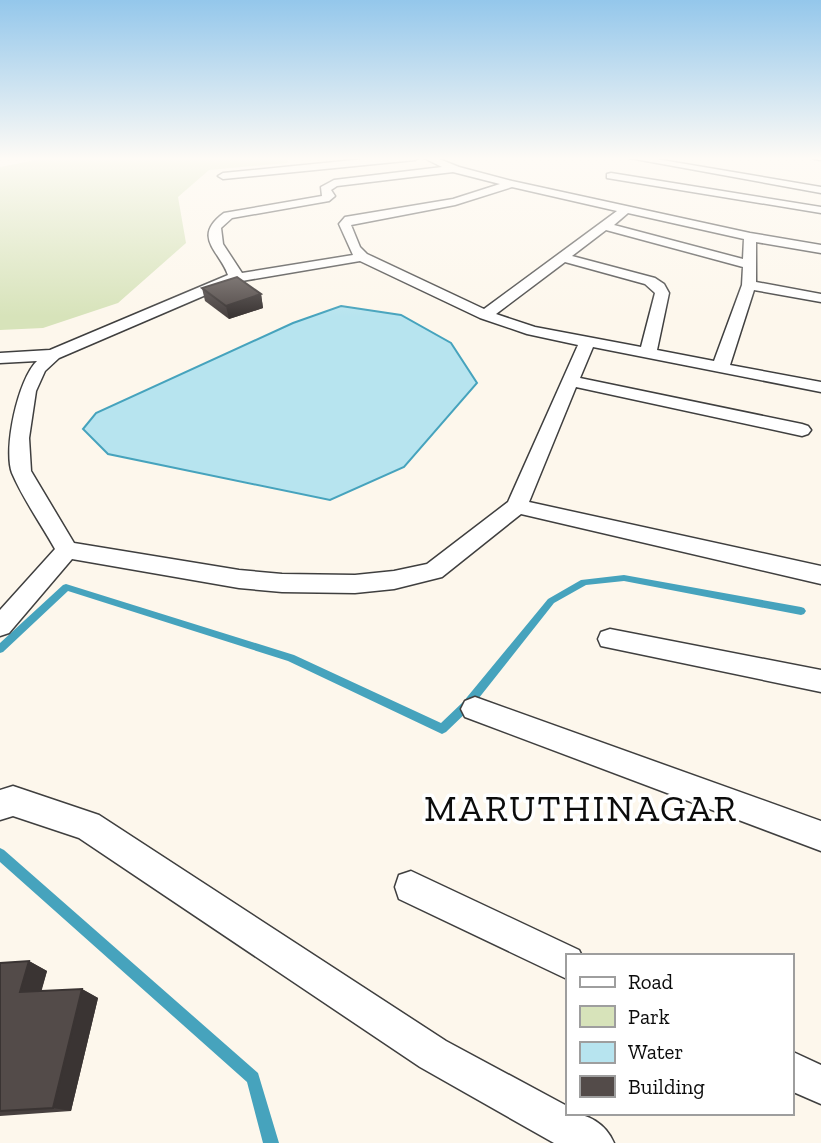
<svg xmlns="http://www.w3.org/2000/svg" width="821" height="1143" viewBox="0 0 821 1143" font-family="'Zilla Slab',serif">
  <style>
    .green { fill: #d7e3ba }
    .water { fill: #b7e4ef; stroke: #46a3bd; stroke-width: 2 }
    .lines { fill: none; stroke-linecap: round; stroke-linejoin: round }
    .stream { fill: #46a3bd; fill-rule: evenodd }
    .street-casing { stroke: #3f3f3f; stroke-width: 3 }
    .street { fill: #fff; fill-rule: evenodd }
    .wall { fill: #47403f }
    .shaded-wall { fill: #3a3433 }
    .building { fill: #534b49; stroke: #3a3433; stroke-width: 2 }
    .labels { text-anchor: middle; stroke-width: 7; stroke-linejoin: round; paint-order: stroke }
    .near-neighbourhood-label { font-size: 37px; letter-spacing: 2px; fill: #0c0c0c; stroke: #fff }
  </style>
  <rect width="100%" height="100%" fill="#fdf7ec"/>
  <path class="green" d="M 41,157 L 289,157 L 287,163 L 209,170 L 178,197 L 186,243 L 118,303 L 43,328 L 0,330 L 0,167 L 31,161 Z"/>
  <path class="water" d="M 341,306 L 401,315 L 451,343 L 477,383 L 404,467 L 330,500 L 108,454 L 83,429 L 96,413 L 293,323 Z"/>
  <g class="lines">
    <g class="stream">
      <path d="M 624,575 L 801,607 L 804,608 L 806,611 L 804,614 L 801,615 L 624,581 L 586,585 L 554,603 L 471,708 L 446,732 L 442,734 L 288,661 L 68,591 L 3,652 L 0,653 L 0,643 L 63,585 L 66,584 L 294,655 L 441,723 L 463,702 L 548,599 L 581,580 Z"/>
      <path d="M 0,848 L 4,850 L 258,1073 L 279,1143 L 263,1143 L 247,1082 L 0,862 Z"/>
    </g>
    <g class="street-casing">
      <g id="street">
        <path d="M 384,157 L 420,157 L 415,160 L 223,179 L 218,176 L 223,173 Z"/>
        <path d="M 422,157 L 434,157 L 459,167 L 512,181 L 750,233 L 821,245 L 821,253 L 756,242 L 756,282 L 821,294 L 821,302 L 754,290 L 730,365 L 821,382 L 821,392 L 593,347 L 580,378 L 802,424 L 808,426 L 811,430 L 808,434 L 802,436 L 576,387 L 529,502 L 821,566 L 821,584 L 521,514 L 442,577 L 394,589 L 355,593 L 282,592 L 239,588 L 72,559 L 9,633 L 0,636 L 0,610 L 55,549 C 41,524 23,499 12,473 C 3,449 18,379 37,361 L 0,363 L 0,353 L 50,350 L 228,275 C 220,251 191,237 224,213 L 322,196 L 321,187 L 334,180 L 442,167 ZM 453,172 L 500,184 L 453,199 L 345,217 L 339,224 L 353,255 L 242,273 L 223,244 L 221,228 L 232,218 L 329,201 L 335,196 L 331,190 L 337,186 ZM 512,187 L 617,211 L 484,309 L 367,254 L 360,247 L 351,225 L 455,205 ZM 628,213 L 744,239 L 743,259 L 614,225 ZM 606,230 L 743,267 L 742,285 L 714,361 L 657,350 L 669,293 L 664,284 L 655,278 L 572,256 ZM 360,261 L 480,318 L 527,334 L 578,345 L 508,502 L 427,564 L 394,571 L 355,575 L 282,574 L 239,570 L 74,543 L 31,471 L 29,438 L 36,391 L 45,371 L 59,358 L 236,282 ZM 565,262 L 645,284 L 655,293 L 641,347 L 535,327 L 496,314 Z"/>
        <path d="M 624,157 L 644,157 L 821,187 L 821,193 Z"/>
        <path d="M 812,157 L 821,157 L 821,160 L 814,159 Z"/>
        <path d="M 611,173 L 821,207 L 821,213 L 607,178 L 607,174 Z"/>
        <path d="M 610,629 L 821,670 L 821,692 L 601,646 L 598,639 L 601,632 Z"/>
        <path d="M 475,697 L 821,821 L 821,851 L 465,717 L 461,709 L 465,701 Z"/>
        <path d="M 13,786 L 99,815 L 446,1041 L 567,1106 L 567,1113 C 588,1113 606,1124 614,1143 L 554,1143 L 420,1067 L 79,838 L 13,816 L 0,820 L 0,790 Z"/>
        <path d="M 411,871 L 579,950 L 582,956 L 567,956 L 567,979 L 399,899 L 395,887 L 399,875 Z"/>
        <path d="M 791,1051 L 821,1065 L 821,1104 L 791,1091 Z"/>
      </g>
    </g>
    <use href="#street" class="street"/>
  </g>
  <g class="wall">
    <path d="M 202,288 L 261,294 L 263,308 L 229,319 L 205,301 Z"/>
    <path d="M 29,961 L 47,971 L 41,991 L 82,989 L 98,998 L 71,1111 L 0,1116 L 0,963 Z"/>
  </g>
  <g class="shaded-wall">
    <path d="M 261,294 L 263,308 L 229,319 L 226,306 Z"/>
    <path d="M 29,961 L 47,971 L 39,1000 L 20,992 Z"/>
    <path d="M 82,989 L 98,998 L 71,1111 L 53,1108 Z"/>
  </g>
  <g class="building">
    <path d="M 237,277 L 261,294 L 226,306 L 202,288 Z"/>
    <path d="M 29,961 L 20,992 L 82,989 L 53,1108 L 0,1111 L 0,963 Z"/>
  </g>
  <linearGradient id="sky" x2="0" y2="1"><stop stop-color="#94c7eb"/><stop offset="0.5" stop-color="#fefbf6"/><stop offset="1" stop-color="#fefbf6" stop-opacity="0"/></linearGradient>
  <rect width="821" height="317" fill="url(#sky)"/>
  <g class="labels">
    <g class="near-neighbourhood-label">
      <text x="581" y="821">MARUTHINAGAR</text>
    </g>
  </g>
  <rect x="566" y="954" width="228" height="161" fill="#ffffff" stroke="#9e9e9e" stroke-width="2"/>
  <rect x="580" y="977" width="35" height="10" fill="#ffffff" stroke="#9e9e9e" stroke-width="2"/>
  <text x="628" y="989" font-size="21" fill="#0c0c0c">Road</text>
  <rect x="580" y="1006" width="35" height="21" fill="#d7e3ba" stroke="#9e9e9e" stroke-width="2"/>
  <text x="628" y="1024" font-size="21" fill="#0c0c0c">Park</text>
  <rect x="580" y="1042" width="35" height="21" fill="#b7e4ef" stroke="#9e9e9e" stroke-width="2"/>
  <text x="628" y="1059" font-size="21" fill="#0c0c0c">Water</text>
  <rect x="580" y="1076" width="35" height="21" fill="#534b49" stroke="#9e9e9e" stroke-width="2"/>
  <text x="628" y="1094" font-size="21" fill="#0c0c0c">Building</text>
</svg>
